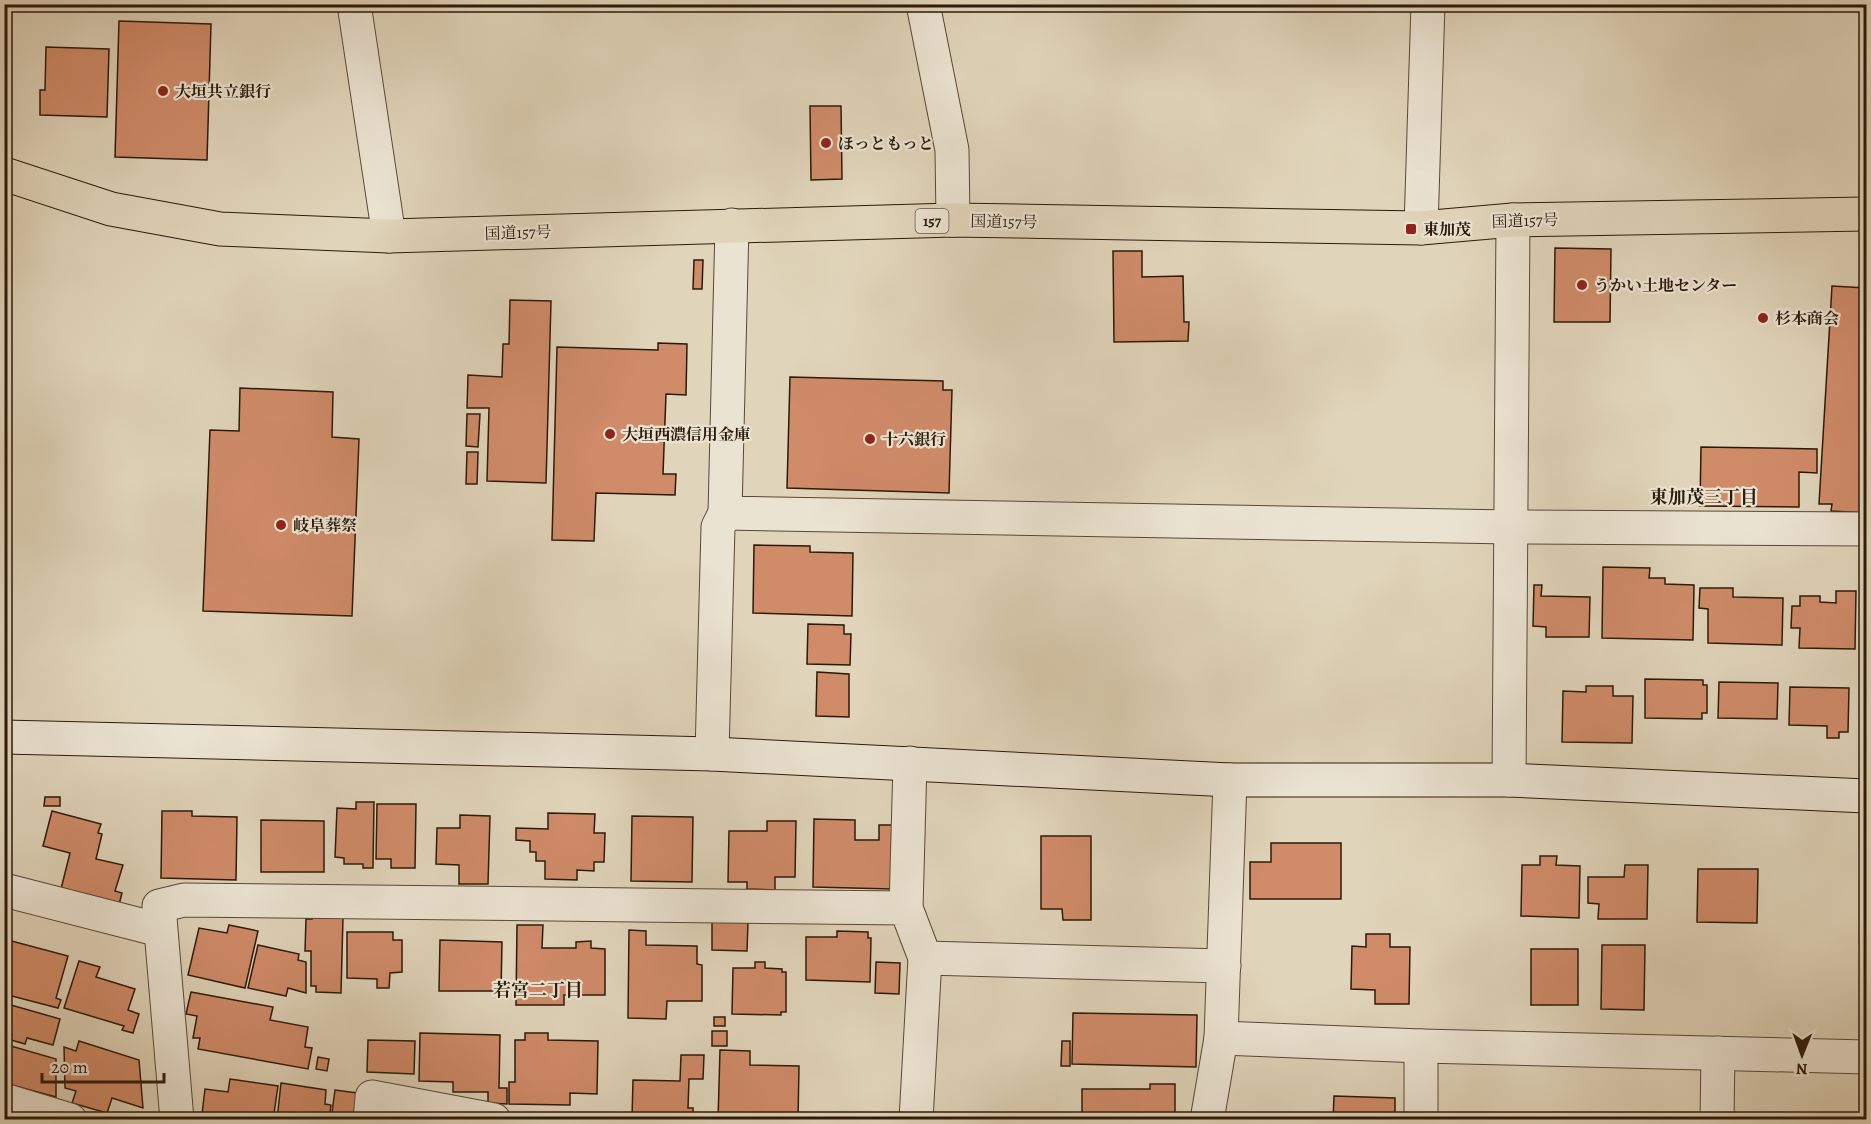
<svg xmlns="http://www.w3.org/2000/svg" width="1871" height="1124" viewBox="0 0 1871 1124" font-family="Alegreya,'Noto Serif JP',serif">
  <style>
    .building { fill: #d08b69; stroke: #2b1a09; stroke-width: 1.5 }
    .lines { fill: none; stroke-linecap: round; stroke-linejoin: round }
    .street-casing { stroke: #584835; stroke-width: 35 }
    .secondary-casing { stroke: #2b1a09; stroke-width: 35 }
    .highway-casing { stroke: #2b1a09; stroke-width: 35 }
    .street { stroke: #ebe3d2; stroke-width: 33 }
    .secondary { stroke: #ebe3d2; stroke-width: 33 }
    .highway { stroke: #e0d4ba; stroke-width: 33 }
    .poi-dot { fill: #8f2418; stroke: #ebe3d2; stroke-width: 2 }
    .labels { text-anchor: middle; stroke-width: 4.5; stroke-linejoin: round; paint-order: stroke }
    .shield { fill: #ebe3d2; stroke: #655645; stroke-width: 1.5 }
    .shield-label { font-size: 15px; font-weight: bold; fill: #2b1a09 }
    .poi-label { font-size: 16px; font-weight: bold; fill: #2b1a09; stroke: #ebe3d2; text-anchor: start }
    .street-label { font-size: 16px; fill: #2b1a09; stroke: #ebe3d2 }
    .neighbourhood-label { font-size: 18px; font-weight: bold; fill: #2b1a09; stroke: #ebe3d2 }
  </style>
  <rect width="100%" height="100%" fill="#e0d4ba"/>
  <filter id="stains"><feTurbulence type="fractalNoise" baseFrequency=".00333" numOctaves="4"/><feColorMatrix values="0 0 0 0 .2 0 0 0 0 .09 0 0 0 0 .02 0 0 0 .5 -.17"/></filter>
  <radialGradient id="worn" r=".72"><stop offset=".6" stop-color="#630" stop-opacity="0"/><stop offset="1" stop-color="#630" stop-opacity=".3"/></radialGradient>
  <g class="building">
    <path d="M 119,21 L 211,24 L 207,160 L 115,157 Z"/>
    <path d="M 46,47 L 109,49 L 107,117 L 40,115 L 40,90 L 45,90 Z"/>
    <path d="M 810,106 L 841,106 L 842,179 L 811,180 Z"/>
    <path d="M 1555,248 L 1611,249 L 1610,322 L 1554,322 Z"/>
    <path d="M 1113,251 L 1142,251 L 1142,277 L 1183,276 L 1184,322 L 1189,322 L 1188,341 L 1114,342 Z"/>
    <path d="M 694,260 L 703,260 L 702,289 L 693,289 Z"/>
    <path d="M 1832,286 L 1866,288 L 1866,513 L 1831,511 L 1832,504 L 1819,504 Z"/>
    <path d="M 510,300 L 551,301 L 546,483 L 487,481 L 489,408 L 467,408 L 468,375 L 502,377 L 503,344 L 509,344 Z"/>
    <path d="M 658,343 L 687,344 L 686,395 L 666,394 L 663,474 L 676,474 L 675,495 L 596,493 L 594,541 L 552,540 L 557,347 L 658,350 Z"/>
    <path d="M 790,377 L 943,381 L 943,390 L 952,390 L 949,493 L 787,488 Z"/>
    <path d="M 240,388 L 333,392 L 332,437 L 359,439 L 352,616 L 203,611 L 210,430 L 239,431 Z"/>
    <path d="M 467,414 L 480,414 L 478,447 L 466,446 Z"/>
    <path d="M 1701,447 L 1817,449 L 1817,473 L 1799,472 L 1799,507 L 1700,506 Z"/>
    <path d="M 467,452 L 478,452 L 477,484 L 466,484 Z"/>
    <path d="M 754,545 L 810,546 L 810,552 L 853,553 L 852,616 L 753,613 Z"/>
    <path d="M 1603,567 L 1650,568 L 1649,578 L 1665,578 L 1665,584 L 1694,585 L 1693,640 L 1602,638 Z"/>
    <path d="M 1534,585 L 1542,585 L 1541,596 L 1590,597 L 1589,637 L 1546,637 L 1546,627 L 1533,626 Z"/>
    <path d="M 1700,588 L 1733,588 L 1733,597 L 1783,598 L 1782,645 L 1708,643 L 1708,609 L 1699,608 Z"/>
    <path d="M 1836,591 L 1856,591 L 1855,649 L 1799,648 L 1800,628 L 1791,628 L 1792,606 L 1800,606 L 1800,596 L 1820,596 L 1820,602 L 1836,603 Z"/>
    <path d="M 808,624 L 844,625 L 844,634 L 851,634 L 850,665 L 807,664 Z"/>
    <path d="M 817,672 L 849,674 L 849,717 L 816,716 Z"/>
    <path d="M 1645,679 L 1703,680 L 1703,685 L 1707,685 L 1707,713 L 1702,713 L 1702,719 L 1645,718 Z"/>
    <path d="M 1719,682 L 1778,683 L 1777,719 L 1718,718 Z"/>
    <path d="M 1586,686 L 1613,686 L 1613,696 L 1633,696 L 1632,743 L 1562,742 L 1563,691 L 1586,692 Z"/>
    <path d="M 1790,687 L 1849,688 L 1848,732 L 1839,732 L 1839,738 L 1827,738 L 1827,726 L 1789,725 Z"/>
    <path d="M 1864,691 L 1866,691 L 1866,729 L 1863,729 Z"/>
    <path d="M 45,797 L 60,797 L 60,806 L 44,806 Z"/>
    <path d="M 356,802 L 374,802 L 373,868 L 363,868 L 363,864 L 344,864 L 344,858 L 335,857 L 337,808 L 356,809 Z"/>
    <path d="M 377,804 L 416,804 L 415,868 L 391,868 L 391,859 L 376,859 Z"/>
    <path d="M 52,811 L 101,824 L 98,833 L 102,834 L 96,859 L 123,865 L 115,891 L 122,893 L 119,905 L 61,889 L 70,853 L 43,846 Z"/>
    <path d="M 162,811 L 192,811 L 192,816 L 237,817 L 236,880 L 161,878 Z"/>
    <path d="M 548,813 L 595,814 L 594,833 L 605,833 L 604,862 L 594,862 L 594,871 L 577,870 L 577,880 L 545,879 L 545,861 L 536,861 L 536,852 L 530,852 L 530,841 L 516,840 L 516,828 L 548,829 Z"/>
    <path d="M 460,815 L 490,816 L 488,884 L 459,884 L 459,865 L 436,864 L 437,828 L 460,828 Z"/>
    <path d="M 632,816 L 693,817 L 692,882 L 631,881 Z"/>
    <path d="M 814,819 L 855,820 L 855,840 L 879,840 L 879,825 L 893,825 L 892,889 L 813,887 Z"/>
    <path d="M 261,820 L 324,821 L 324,872 L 261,872 Z"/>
    <path d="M 767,821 L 796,821 L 795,877 L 775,877 L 775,890 L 747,889 L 747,882 L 728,882 L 729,831 L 767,831 Z"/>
    <path d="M 1041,836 L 1091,836 L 1091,920 L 1063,920 L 1062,909 L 1041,909 Z"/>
    <path d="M 1271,843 L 1341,843 L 1341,899 L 1250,899 L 1250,862 L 1271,862 Z"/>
    <path d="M 1540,856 L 1557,856 L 1556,865 L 1580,866 L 1579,918 L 1521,916 L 1522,865 L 1540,865 Z"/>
    <path d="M 1625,865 L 1648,865 L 1647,919 L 1598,919 L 1599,904 L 1588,903 L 1588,877 L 1624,877 Z"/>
    <path d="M 1698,869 L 1758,869 L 1757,923 L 1697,922 Z"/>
    <path d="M 312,917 L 343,917 L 341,993 L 316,992 L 316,986 L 311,986 L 311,951 L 305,951 L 306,919 L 312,919 Z"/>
    <path d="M 712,921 L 748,922 L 747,951 L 712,950 Z"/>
    <path d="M 229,925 L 258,931 L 245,988 L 188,975 L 199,928 L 227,933 Z"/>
    <path d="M 517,925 L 543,925 L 542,948 L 576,948 L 576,942 L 591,941 L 591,948 L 605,949 L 605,995 L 564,995 L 564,1005 L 516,1005 Z"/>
    <path d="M 629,930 L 646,931 L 646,945 L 697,946 L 697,964 L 702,965 L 702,1001 L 667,1001 L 666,1019 L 628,1018 Z"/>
    <path d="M 837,931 L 868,932 L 868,938 L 871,938 L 870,982 L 806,980 L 806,937 L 837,937 Z"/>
    <path d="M 347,932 L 393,932 L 393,940 L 402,940 L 402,972 L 390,973 L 389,988 L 377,988 L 377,979 L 347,978 Z"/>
    <path d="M 1366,934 L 1390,934 L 1390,947 L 1410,947 L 1409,1004 L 1375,1004 L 1375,990 L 1351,989 L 1352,946 L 1366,947 Z"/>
    <path d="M 4,939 L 68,956 L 56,998 L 61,1000 L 58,1008 L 4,994 Z"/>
    <path d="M 440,940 L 502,942 L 501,991 L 439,991 Z"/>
    <path d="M 258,945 L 299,954 L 298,960 L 306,962 L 306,993 L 288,988 L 286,996 L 248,988 Z"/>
    <path d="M 1602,945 L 1645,945 L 1644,1010 L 1601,1009 Z"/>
    <rect x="1531" y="949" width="47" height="56"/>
    <path d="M 79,961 L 100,967 L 96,977 L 135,989 L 128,1010 L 139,1014 L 133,1033 L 122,1030 L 124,1026 L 64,1008 Z"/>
    <path d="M 755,962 L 765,962 L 765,968 L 782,969 L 782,972 L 786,972 L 786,1012 L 781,1012 L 781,1015 L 732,1014 L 733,968 L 755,968 Z"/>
    <path d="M 876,962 L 900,963 L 899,994 L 875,993 Z"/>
    <path d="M 191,992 L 273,1007 L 270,1020 L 308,1027 L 305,1047 L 312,1048 L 308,1069 L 198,1049 L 200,1038 L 193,1038 L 197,1016 L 186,1014 Z"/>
    <path d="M 4,1003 L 60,1019 L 53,1045 L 27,1038 L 25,1044 L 11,1040 L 12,1034 L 4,1032 Z"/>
    <path d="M 1073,1013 L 1197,1015 L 1196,1067 L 1072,1064 Z"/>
    <rect x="714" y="1017" width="11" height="9"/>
    <rect x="712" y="1031" width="15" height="15"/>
    <path d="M 420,1033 L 500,1035 L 499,1088 L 507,1088 L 507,1104 L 488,1103 L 488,1092 L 453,1092 L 453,1082 L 419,1081 Z"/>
    <path d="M 525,1033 L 548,1033 L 548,1040 L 598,1041 L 597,1094 L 570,1093 L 570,1105 L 509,1104 L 509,1082 L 515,1082 L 515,1040 L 525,1040 Z"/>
    <path d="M 368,1040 L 415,1041 L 414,1074 L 367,1072 Z"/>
    <path d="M 79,1041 L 139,1060 L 143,1108 L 112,1098 L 107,1113 L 72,1103 L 76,1091 L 65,1088 L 64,1047 L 76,1051 Z"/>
    <path d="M 1062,1041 L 1070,1041 L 1070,1066 L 1061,1066 Z"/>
    <path d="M 4,1044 L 56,1059 L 56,1097 L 4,1083 Z"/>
    <path d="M 720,1050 L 750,1051 L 750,1065 L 799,1066 L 798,1120 L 718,1120 Z"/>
    <path d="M 681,1055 L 704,1055 L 703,1079 L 689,1079 L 688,1108 L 693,1108 L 693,1119 L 632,1118 L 633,1080 L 680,1081 Z"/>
    <path d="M 318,1057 L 329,1059 L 327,1071 L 316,1069 Z"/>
    <path d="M 230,1079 L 278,1086 L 273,1120 L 243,1120 L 202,1114 L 205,1089 L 228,1092 Z"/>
    <path d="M 281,1083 L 326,1090 L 325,1104 L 331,1105 L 329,1120 L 277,1120 Z"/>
    <path d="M 1150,1084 L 1175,1084 L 1175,1113 L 1169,1113 L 1169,1120 L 1082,1120 L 1082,1089 L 1150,1089 Z"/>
    <path d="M 335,1090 L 357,1093 L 353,1120 L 331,1120 Z"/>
    <path d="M 1334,1096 L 1395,1098 L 1395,1120 L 1333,1120 Z"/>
  </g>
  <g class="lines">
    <g class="street-casing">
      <g id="street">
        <path d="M 354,4 L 389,236"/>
        <path d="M 923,4 L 952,150 L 953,220"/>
        <path d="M 732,225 L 725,513 L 1510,527 L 1866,529"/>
        <path d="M 1421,228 L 1428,4"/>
        <path d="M 712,754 L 718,527 L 725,513"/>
        <path d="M 1230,780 L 1221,1038 L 1421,1046 L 1866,1057"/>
        <path d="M 1509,780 L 1513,220"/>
        <path d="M 4,890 L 160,930"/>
        <path d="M 906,908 L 910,763"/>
        <path d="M 4,1100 L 70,1120"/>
        <path d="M 177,1120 L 159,906 L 184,900 L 906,908 L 925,958"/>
        <path d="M 370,1120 L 372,1097 L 494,1120"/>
        <path d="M 916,1120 L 925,958 L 1224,966"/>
        <path d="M 1207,1120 L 1221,1038"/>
        <path d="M 1421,1120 L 1421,1046"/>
        <path d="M 1717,1120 L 1718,1053"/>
      </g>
    </g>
    <g class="secondary-casing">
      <path id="secondary" d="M 4,737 L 712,754 L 1230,780 L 1509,780 L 1866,796"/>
    </g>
    <g class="highway-casing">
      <path id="highway" d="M 4,174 L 111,209 L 220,229 L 389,236 L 953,220 L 1421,228 L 1513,220 L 1866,214"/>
    </g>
    <use href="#street" class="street"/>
    <use href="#secondary" class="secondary"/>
    <use href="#highway" class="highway"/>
  </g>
  <g class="poi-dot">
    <circle cx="163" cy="91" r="6"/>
    <circle cx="826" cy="143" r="6"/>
    <rect x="1405" y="223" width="12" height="12" rx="3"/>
    <circle cx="1582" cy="285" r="6"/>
    <circle cx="1763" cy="318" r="6"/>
    <circle cx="610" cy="434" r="6"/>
    <circle cx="870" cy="439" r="6"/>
    <circle cx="281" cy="525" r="6"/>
  </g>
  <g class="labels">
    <rect class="shield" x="915.5" y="209" width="33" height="24" rx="4.5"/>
    <g class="shield-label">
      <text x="932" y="226">157</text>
    </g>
    <g class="poi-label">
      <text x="175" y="97">大垣共立銀行</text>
      <text x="838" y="149">ほっともっと</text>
      <text x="1423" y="235">東加茂</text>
      <text x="1594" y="291">うかい土地センター</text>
      <text x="1775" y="324">杉本商会</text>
      <text x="622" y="440">大垣西濃信用金庫</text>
      <text x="882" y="445">十六銀行</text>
      <text x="293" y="531">岐阜葬祭</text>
    </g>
    <g class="street-label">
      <text transform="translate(1525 220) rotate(-2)" y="6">国道157号</text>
      <text transform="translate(1004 221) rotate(1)" y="6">国道157号</text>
      <text transform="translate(518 232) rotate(-2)" y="6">国道157号</text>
    </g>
    <g class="neighbourhood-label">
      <text x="1704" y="503">東加茂三丁目</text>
      <text x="538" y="996">若宮二丁目</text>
    </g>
  </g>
  <rect width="1871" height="1124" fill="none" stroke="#e0d4ba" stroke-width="24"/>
  <rect x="6" y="6" width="1859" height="1112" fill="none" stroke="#2b1a09" stroke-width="3"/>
  <rect x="12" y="12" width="1847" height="1100" fill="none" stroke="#2b1a09" stroke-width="1.5"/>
  <g transform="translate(1802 1055) rotate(181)" stroke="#ebe3d2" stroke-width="4.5" paint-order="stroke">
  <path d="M0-4.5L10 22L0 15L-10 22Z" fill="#2b1a09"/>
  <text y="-9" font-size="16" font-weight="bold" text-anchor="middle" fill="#2b1a09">N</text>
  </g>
  <path d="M42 1073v9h122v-9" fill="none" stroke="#2b1a09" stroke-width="3"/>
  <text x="51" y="1073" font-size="18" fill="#2b1a09" stroke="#ebe3d2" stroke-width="4.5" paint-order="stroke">20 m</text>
  <rect width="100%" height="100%" filter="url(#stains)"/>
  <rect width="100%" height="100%" fill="url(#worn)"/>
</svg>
